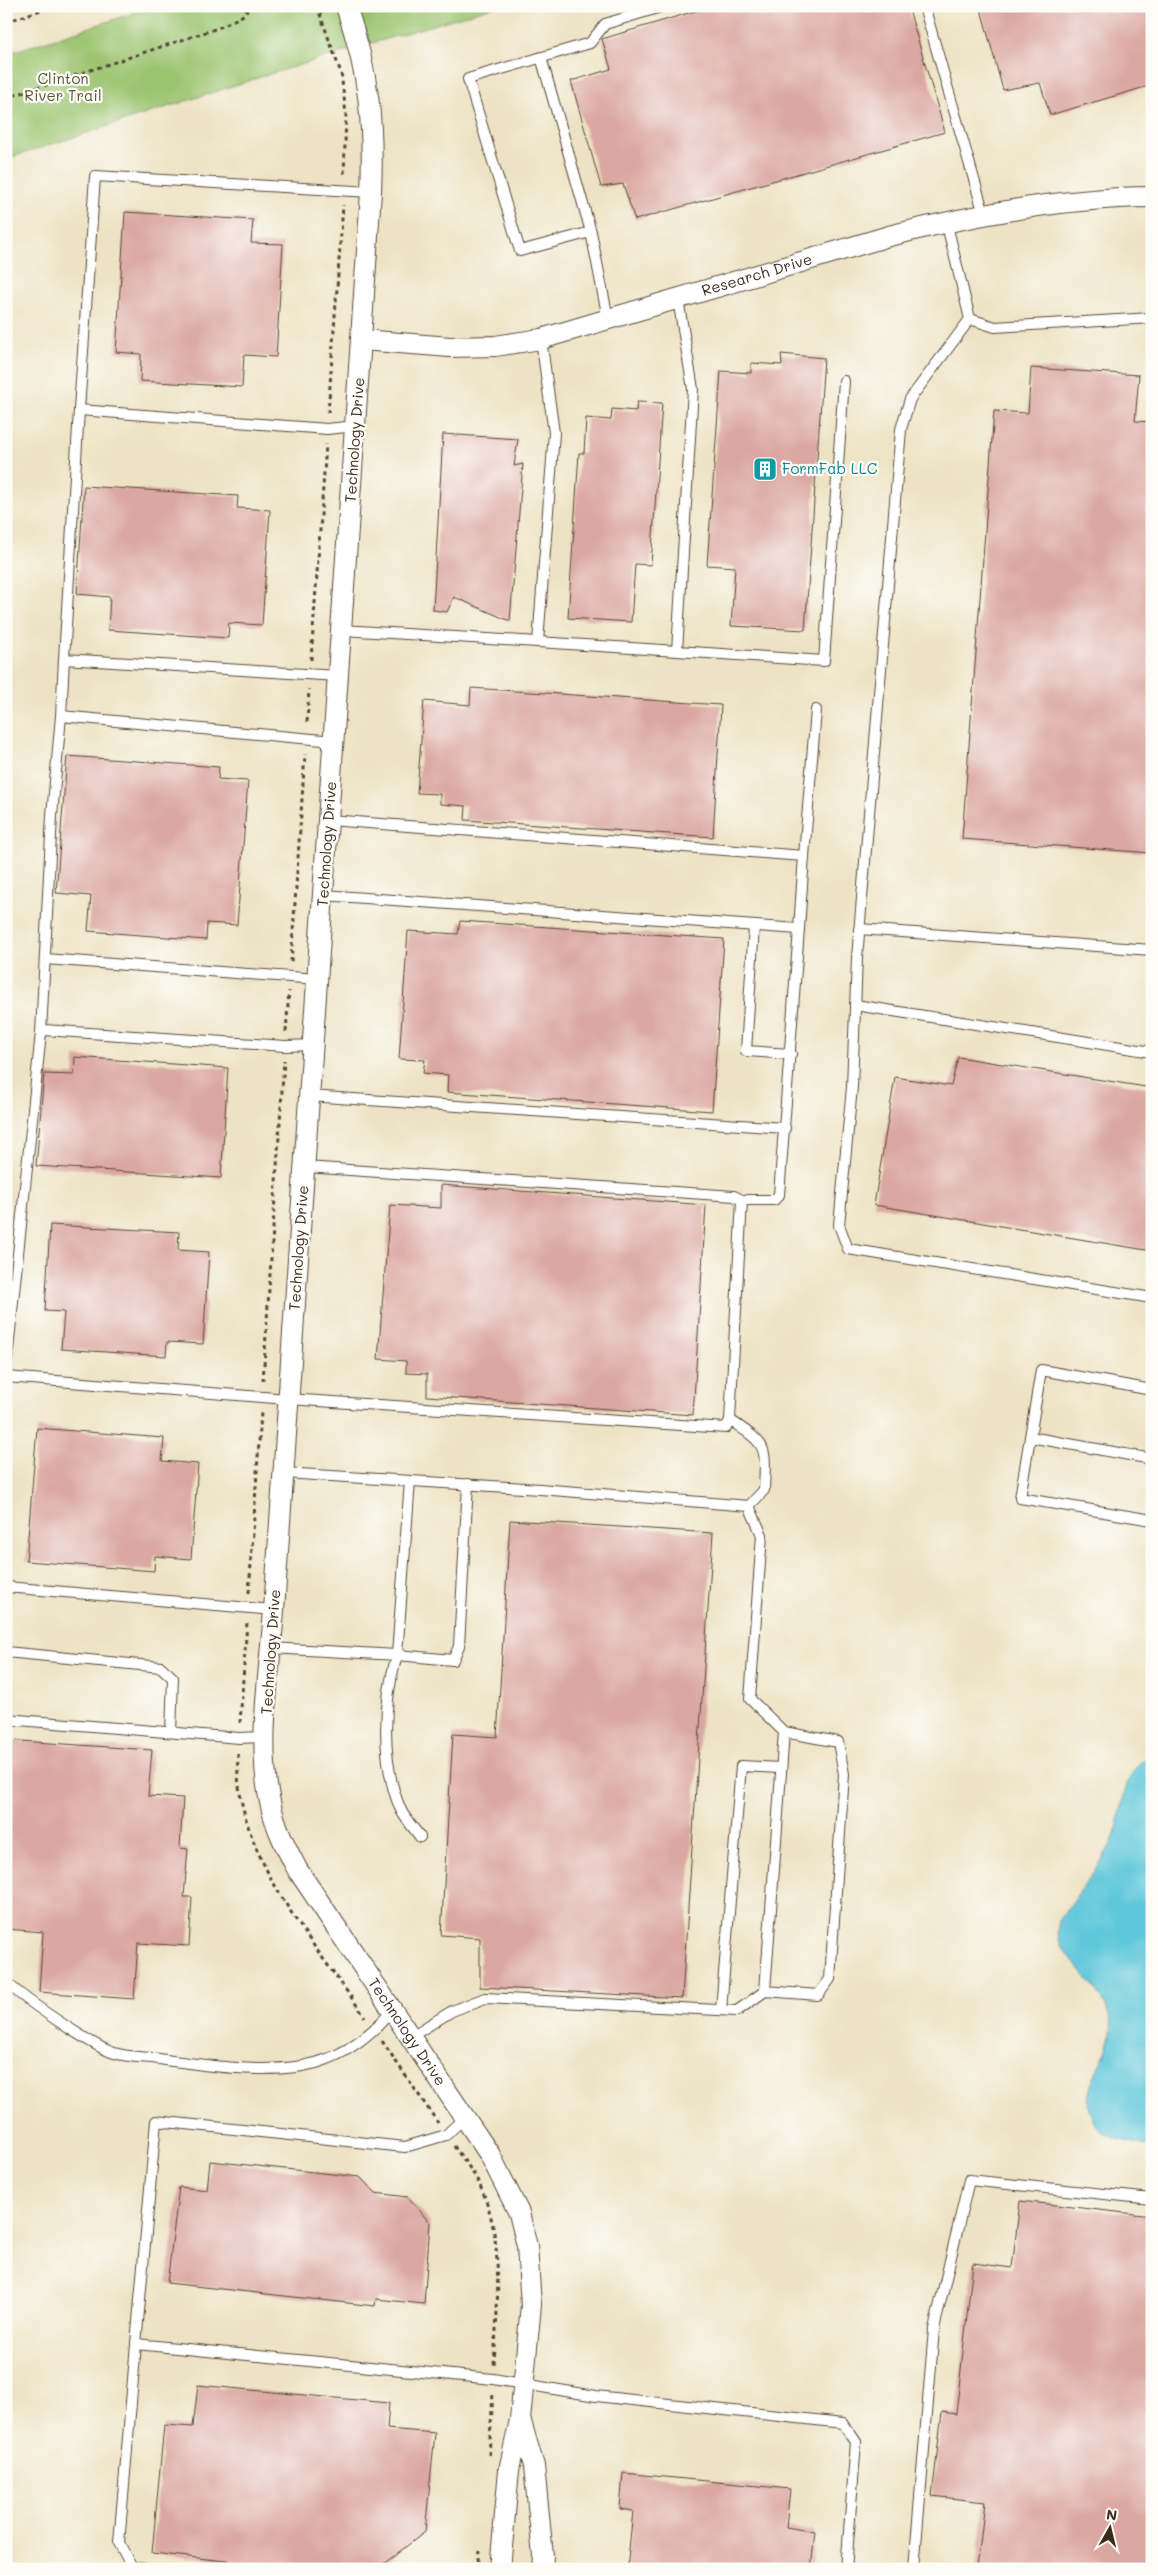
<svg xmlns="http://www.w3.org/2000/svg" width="1158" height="2575" viewBox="0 0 1158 2575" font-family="Mali,sans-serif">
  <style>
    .green { fill: #9bc470; stroke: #6b7747 }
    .water { fill: #5ec7da; stroke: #4c787c }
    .building { fill: #dba7a2 }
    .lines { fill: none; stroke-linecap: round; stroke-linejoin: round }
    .lane-casing { stroke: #564637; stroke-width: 12 }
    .street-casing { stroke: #564637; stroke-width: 22 }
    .path { stroke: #564637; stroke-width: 3; stroke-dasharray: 4 4; stroke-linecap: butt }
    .lane { stroke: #fff; stroke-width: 10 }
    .street { stroke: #fff; stroke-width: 20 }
    .labels { text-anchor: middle; stroke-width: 4.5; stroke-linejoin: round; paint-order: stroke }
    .park-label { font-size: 15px; fill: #585837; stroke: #fdfcf7 }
    .street-label { font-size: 15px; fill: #3b2a1e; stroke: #fdfcf7 }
    .culture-label { font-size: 15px; fill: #0d838f; stroke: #fdfcf7; text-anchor: start }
  </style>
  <rect width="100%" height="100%" fill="#fdfcf7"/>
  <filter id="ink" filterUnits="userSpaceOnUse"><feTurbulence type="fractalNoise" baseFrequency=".02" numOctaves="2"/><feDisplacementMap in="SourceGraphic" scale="10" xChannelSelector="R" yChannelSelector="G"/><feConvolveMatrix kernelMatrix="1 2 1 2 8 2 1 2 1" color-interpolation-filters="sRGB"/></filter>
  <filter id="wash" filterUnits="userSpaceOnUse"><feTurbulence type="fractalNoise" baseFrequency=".0096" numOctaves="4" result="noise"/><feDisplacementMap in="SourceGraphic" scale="20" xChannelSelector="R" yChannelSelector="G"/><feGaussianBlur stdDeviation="1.12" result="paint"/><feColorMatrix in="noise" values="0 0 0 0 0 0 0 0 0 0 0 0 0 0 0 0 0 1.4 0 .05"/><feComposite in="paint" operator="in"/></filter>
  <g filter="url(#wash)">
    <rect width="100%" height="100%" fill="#ede3c4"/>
    <path class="green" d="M 156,6 L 496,6 L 270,74 L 6,159 L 6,54 Z"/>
    <path class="water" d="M 1152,1752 L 1152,2147 C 1131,2142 1103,2140 1092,2118 C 1075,2082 1120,2053 1110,2016 C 1102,1987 1059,1955 1057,1932 C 1057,1929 1059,1924 1059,1921 C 1076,1895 1097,1871 1111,1844 C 1127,1811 1116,1778 1152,1752 Z"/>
    <g id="blocks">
      <g class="building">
        <path d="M 712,6 L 908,6 L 945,132 L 635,220 L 623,184 L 601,187 L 571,81 L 611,69 L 602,39 Z"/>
        <path d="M 980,6 L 1152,6 L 1152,85 L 1050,115 L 1040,83 L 1003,90 Z"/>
        <path d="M 125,212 L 253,220 L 251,243 L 283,244 L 276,357 L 244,355 L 242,387 L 140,381 L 141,354 L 116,352 Z"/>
        <path d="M 781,354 L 824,358 L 805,630 L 731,626 L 735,567 L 707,565 L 721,371 L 751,373 L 751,363 L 782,365 Z"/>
        <path d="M 1031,368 L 1139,375 L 1135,421 L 1152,422 L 1152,853 L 962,839 L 994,411 L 1028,413 Z"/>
        <path d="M 637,402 L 662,403 L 651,565 L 635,564 L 631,622 L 568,618 L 579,453 L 584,453 L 586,418 L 611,420 L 612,409 L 636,411 Z"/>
        <path d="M 443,434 L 518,439 L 514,466 L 523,464 L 510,621 L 454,597 L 447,612 L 433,610 Z"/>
        <path d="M 84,486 L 238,496 L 237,508 L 270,510 L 262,625 L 229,623 L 228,638 L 108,630 L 110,597 L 77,594 Z"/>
        <path d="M 471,688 L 721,705 L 713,837 L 465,820 L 466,806 L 440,804 L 440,794 L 417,793 L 424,701 L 470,705 Z"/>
        <path d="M 67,756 L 219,767 L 218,779 L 248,781 L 237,925 L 207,923 L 206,940 L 88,931 L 91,896 L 56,893 Z"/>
        <path d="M 460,921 L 724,939 L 712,1111 L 447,1092 L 448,1075 L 423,1073 L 425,1060 L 399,1059 L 408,931 L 458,934 Z"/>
        <path d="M 75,1057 L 228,1068 L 221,1178 L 36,1166 L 44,1074 L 74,1075 Z"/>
        <path d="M 958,1057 L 1152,1088 L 1152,1251 L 874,1205 L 895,1077 L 951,1086 Z"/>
        <path d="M 441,1185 L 706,1205 L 693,1415 L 427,1396 L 427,1374 L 406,1373 L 406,1361 L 378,1359 L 390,1205 L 441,1208 Z"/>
        <path d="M 50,1225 L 179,1232 L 178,1250 L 209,1252 L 203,1344 L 167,1342 L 166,1356 L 61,1349 L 64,1312 L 45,1311 Z"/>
        <path d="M 37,1428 L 164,1438 L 162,1461 L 198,1464 L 191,1559 L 155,1556 L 154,1571 L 26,1561 Z"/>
        <path d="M 510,1520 L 713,1533 L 682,1998 L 480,1987 L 480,1938 L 441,1935 L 453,1734 L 497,1737 Z"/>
        <path d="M 6,1740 L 152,1750 L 148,1796 L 183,1798 L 180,1848 L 188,1849 L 184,1897 L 192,1897 L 189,1946 L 138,1943 L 134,1999 L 39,1992 L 43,1932 L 6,1929 Z"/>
        <path d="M 210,2161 L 360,2177 L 375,2193 L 408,2197 L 430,2223 L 424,2304 L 376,2299 L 375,2306 L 167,2283 L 179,2187 L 207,2190 Z"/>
        <path d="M 1020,2201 L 1152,2216 L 1152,2569 L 977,2569 L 985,2502 L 932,2496 L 942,2412 L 956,2414 L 973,2263 L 1012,2268 Z"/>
        <path d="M 198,2385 L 389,2403 L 387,2429 L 435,2433 L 425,2532 L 377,2569 L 300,2569 L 152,2553 L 164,2425 L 193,2427 Z"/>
        <path d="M 623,2473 L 790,2489 L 786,2527 L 815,2532 L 811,2569 L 627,2569 L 633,2511 L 620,2509 Z"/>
      </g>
    </g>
  </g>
  <g filter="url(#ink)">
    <use href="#blocks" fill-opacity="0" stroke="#564637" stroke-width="1"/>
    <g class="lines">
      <g class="lane-casing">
        <g id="lane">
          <path d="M 924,6 L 984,214"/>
          <path d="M 541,57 L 591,232 L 608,319"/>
          <path d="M 946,221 L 970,319 L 910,399 L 901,429 L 857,958 L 852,1087 L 839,1225 L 848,1249 L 1152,1298"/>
          <path d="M 591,232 L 520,251 L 468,79 L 590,43 L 605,24 L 664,6"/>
          <path d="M 970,319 L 995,327 L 1152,318"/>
          <path d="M 356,426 L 327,429 L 79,410 L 95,176 L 371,192"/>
          <path d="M 342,630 L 538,642 L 554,433 L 541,339"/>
          <path d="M 538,642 L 677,651 L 693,389 L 678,299"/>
          <path d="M 677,651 L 824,661 L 844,381"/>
          <path d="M 64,659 L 79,410"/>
          <path d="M 61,716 L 64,659 L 338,676"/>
          <path d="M 329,820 L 804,856 L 816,710"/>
          <path d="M 323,895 L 799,929 L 779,1195 L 774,1200 L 742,1200"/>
          <path d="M 754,926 L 746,1051 L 791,1054"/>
          <path d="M 799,929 L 804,856"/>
          <path d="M 859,929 L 1152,950"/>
          <path d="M 45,959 L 318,979"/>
          <path d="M 855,1005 L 1152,1052"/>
          <path d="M 41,1033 L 52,815 L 61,716 L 334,741"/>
          <path d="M 309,1096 L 785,1128"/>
          <path d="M 6,1369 L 41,1033 L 44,1030 L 285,1046 L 313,1045"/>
          <path d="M 6,1377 L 288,1399 L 726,1428 L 730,1420 L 742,1200 L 734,1196 L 305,1167"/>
          <path d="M 1152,1390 L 1041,1370 L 1020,1498 L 1152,1520"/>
          <path d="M 730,1420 C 768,1446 766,1444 764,1490 L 749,1506"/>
          <path d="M 1030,1437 L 1152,1459"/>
          <path d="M 283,1473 L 540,1489 L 749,1506 L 762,1535 L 750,1699 L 784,1732 L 765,1991 L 737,2011 L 485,1998 L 452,2011 L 410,2037"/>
          <path d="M 6,1587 L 274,1610"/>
          <path d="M 271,1648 L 397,1655 L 410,1481"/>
          <path d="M 6,1652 L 161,1667 L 173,1678 L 171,1732"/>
          <path d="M 6,1719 L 239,1738 L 265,1737"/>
          <path d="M 420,1837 C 414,1828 404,1818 400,1808 C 381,1762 383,1702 397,1655 L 453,1660 L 459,1646 L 468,1484"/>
          <path d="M 6,1982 C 24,1999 92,2046 114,2053 C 126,2057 140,2057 152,2058 C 200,2065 276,2077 322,2061 C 350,2052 373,2032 392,2011"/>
          <path d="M 765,1991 L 818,1995 L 830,1979 L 844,1774 L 838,1742 L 784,1732"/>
          <path d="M 721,2010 L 741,1766 L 781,1768"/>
          <path d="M 136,2344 L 156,2121 L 405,2147 L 446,2135 L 465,2117"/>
          <path d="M 145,2569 L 132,2567 L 119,2543 L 136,2344 L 493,2379 L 596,2396 L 843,2423 L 856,2442 L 846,2569"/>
          <path d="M 914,2569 L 934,2329 L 969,2180 L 1152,2199"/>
        </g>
      </g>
      <g class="street-casing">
        <g id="street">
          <path id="s1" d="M 346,6 C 369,74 374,121 371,192 L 274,1610 C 270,1669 257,1745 270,1802 C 275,1826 286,1848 297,1869 L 490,2155 L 519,2213 L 527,2246 L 531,2305 L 520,2420 L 509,2470 L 500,2569"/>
          <path id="s2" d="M 362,340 L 450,347 L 495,346 L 541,339 L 889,236 C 975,214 1062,198 1152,197"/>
          <path d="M 521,2422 L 534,2466 L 543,2556 L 542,2569"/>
        </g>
      </g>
      <g class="path">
        <path d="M 317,6 L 341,73 L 346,114 L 344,176"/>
        <path d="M 6,22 L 53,6"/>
        <path d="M 6,98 L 218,28 L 242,16 L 251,6"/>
        <path d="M 328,413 L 343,205"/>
        <path d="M 311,660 L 326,444"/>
        <path d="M 307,722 L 309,689"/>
        <path d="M 291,962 L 305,754"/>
        <path d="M 286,1032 L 289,991"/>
        <path d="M 263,1381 L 284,1060"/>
        <path d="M 249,1593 L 261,1412"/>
        <path d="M 240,1723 L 247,1622"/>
        <path d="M 238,1754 C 232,1852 313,1941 365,2017"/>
        <path d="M 382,2041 L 438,2123"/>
        <path d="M 454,2146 C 461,2157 470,2167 476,2178 C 506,2232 497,2305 494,2365"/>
        <path d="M 489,2455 L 493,2393"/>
        <path d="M 477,2569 L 479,2550"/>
      </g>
      <use href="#lane" class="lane"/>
      <use href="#street" class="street"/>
    </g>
  </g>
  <defs>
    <g id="building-square" transform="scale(1.25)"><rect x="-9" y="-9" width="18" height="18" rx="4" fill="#0f9aa8" stroke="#fdfcf7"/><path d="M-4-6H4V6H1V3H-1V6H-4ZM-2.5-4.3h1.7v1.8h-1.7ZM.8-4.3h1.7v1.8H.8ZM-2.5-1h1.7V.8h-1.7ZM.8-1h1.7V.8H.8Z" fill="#fff"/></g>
  </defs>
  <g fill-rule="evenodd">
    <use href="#building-square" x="765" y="469"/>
  </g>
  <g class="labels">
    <g class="park-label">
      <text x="63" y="84">Clinton<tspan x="63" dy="17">River Trail</tspan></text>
    </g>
    <g class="street-label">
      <text dy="5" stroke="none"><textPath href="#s2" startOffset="405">Research Drive</textPath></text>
      <text transform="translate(355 440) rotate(-86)" y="5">Technology Drive</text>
      <text transform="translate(327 844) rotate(-86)" y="5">Technology Drive</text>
      <text transform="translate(299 1248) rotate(-86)" y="5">Technology Drive</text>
      <text transform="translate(271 1652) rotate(-86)" y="5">Technology Drive</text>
      <text dy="5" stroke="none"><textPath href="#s1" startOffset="2072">Technology Drive</textPath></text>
    </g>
    <g class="culture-label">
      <text x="782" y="474">FormFab LLC</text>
    </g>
  </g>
  <rect width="1158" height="2575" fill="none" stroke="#fdfcf7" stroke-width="25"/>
  <g transform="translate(1110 2528) rotate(8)" stroke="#fdfcf7" stroke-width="4" paint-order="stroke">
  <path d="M0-4L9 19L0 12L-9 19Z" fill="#3b2a1e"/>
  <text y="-8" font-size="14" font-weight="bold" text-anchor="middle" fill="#3b2a1e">N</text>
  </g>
</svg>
